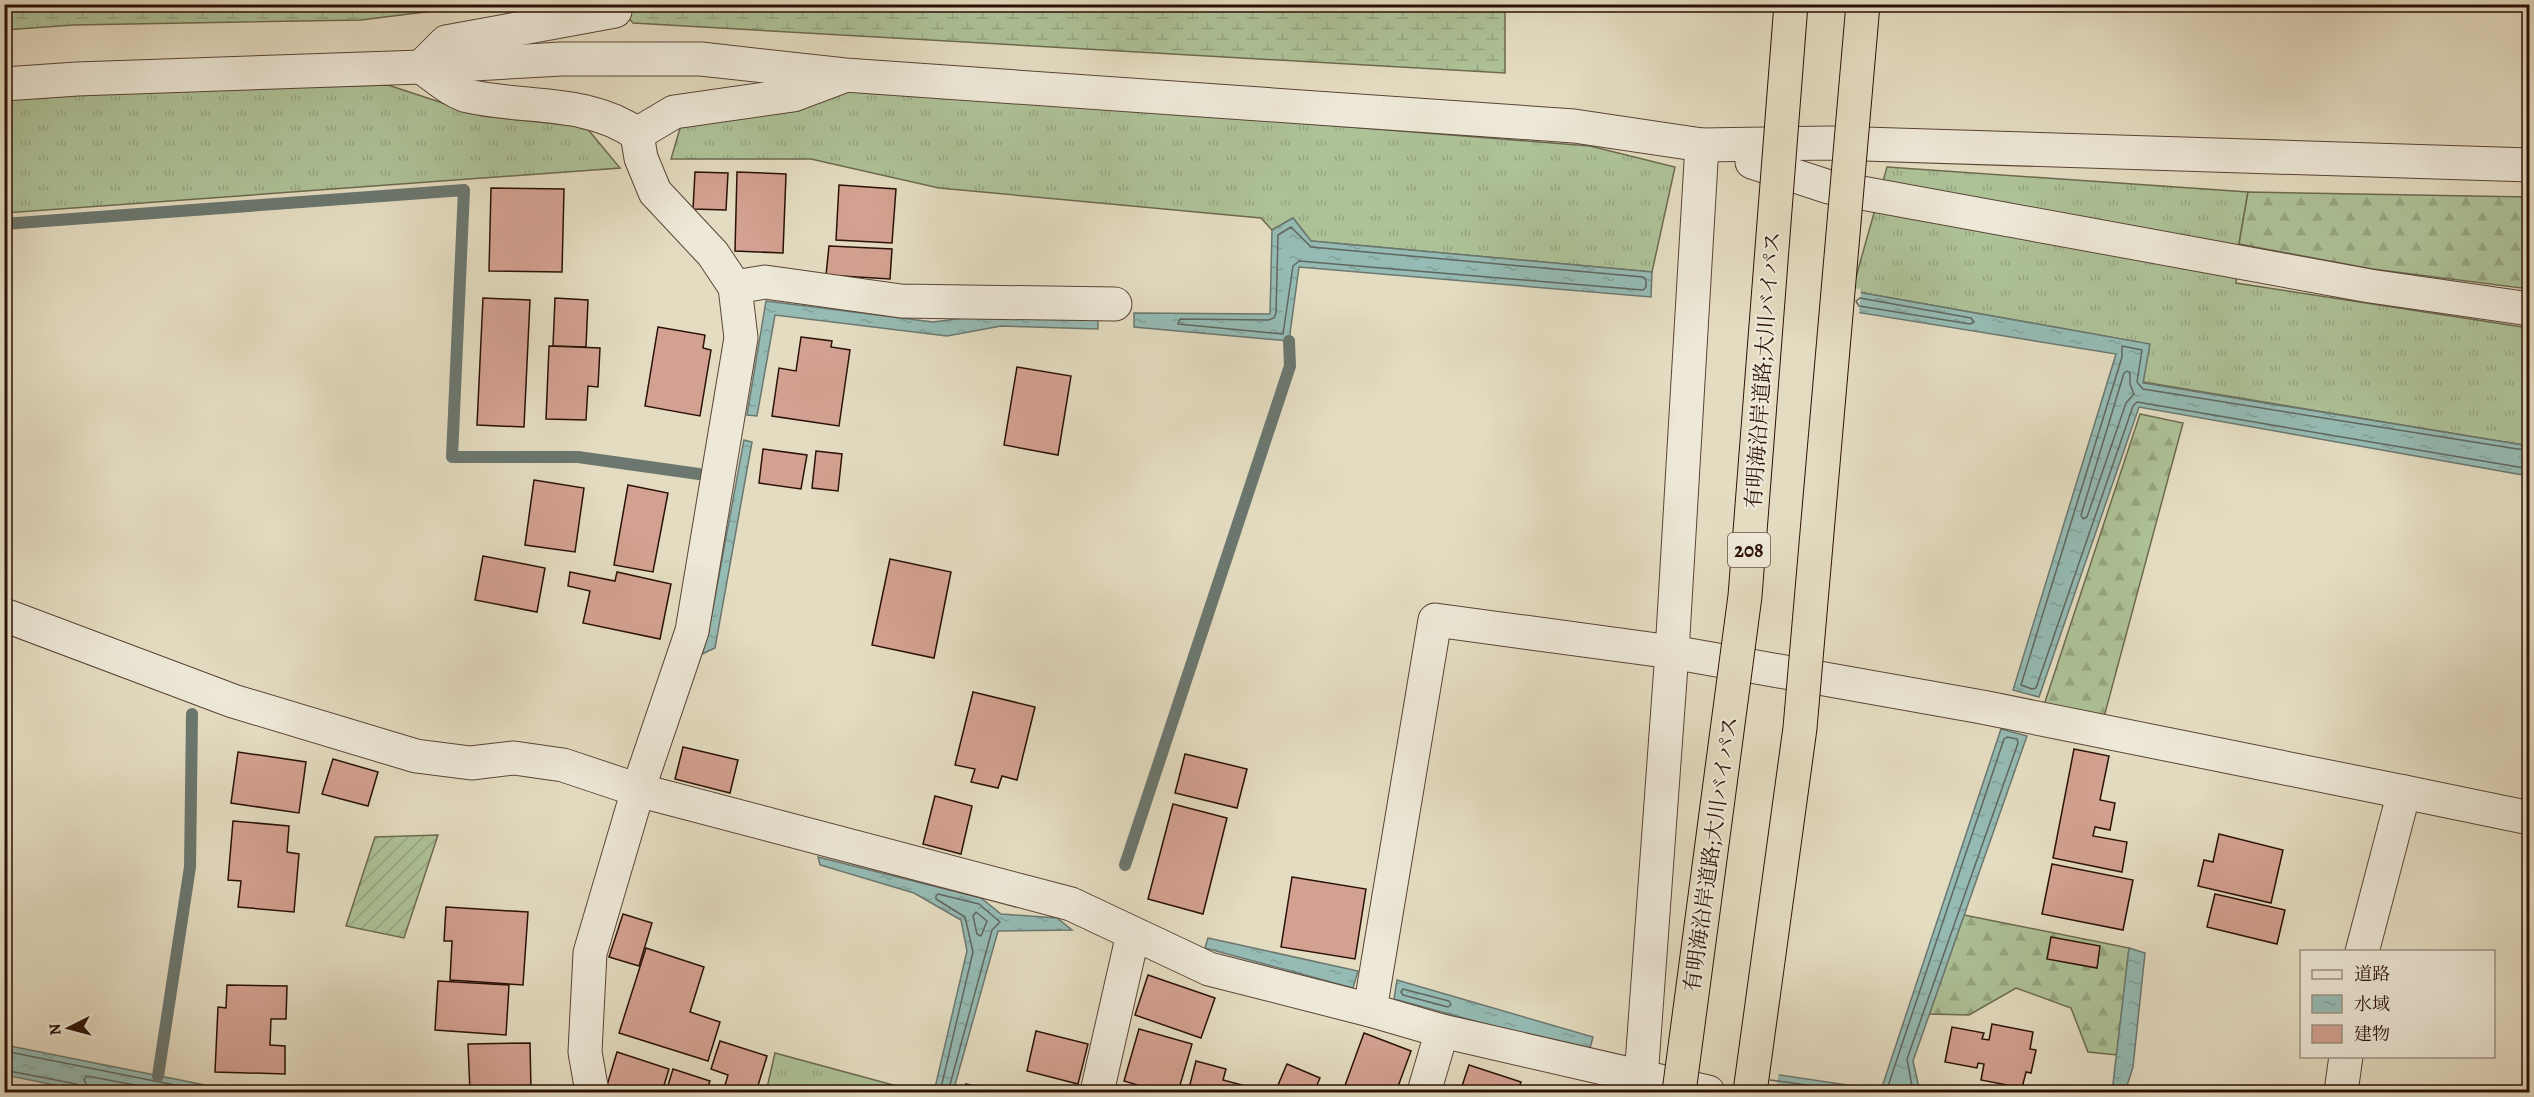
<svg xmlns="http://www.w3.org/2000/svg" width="2534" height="1097" viewBox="0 0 2534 1097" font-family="Alegreya,'Noto Serif JP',serif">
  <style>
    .grass { fill: url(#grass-tufts); stroke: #6c6a50; stroke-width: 1.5 }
    .forest { fill: url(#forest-firs); stroke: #6c6a50; stroke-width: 1.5 }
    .wetland { fill: url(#wetland-marsh); stroke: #6c6a50; stroke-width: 1.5 }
    .garden { fill: url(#garden-furrows); stroke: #6c6a50; stroke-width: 1.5 }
    .water { fill: url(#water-ripples); stroke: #6b776f; stroke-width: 1.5 }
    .pier { fill: #e4dcc1 }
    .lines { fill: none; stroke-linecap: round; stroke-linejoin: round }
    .shore { stroke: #60665e; stroke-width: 1.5 }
    .stream { stroke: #6b776f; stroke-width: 12 }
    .building { fill: #d3a191; stroke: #2b1107; stroke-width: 1.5 }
    .minor-casing { stroke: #594436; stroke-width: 35 }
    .minor { stroke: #ede8d7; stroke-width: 33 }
    .highway-bridge-casing { stroke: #2b1107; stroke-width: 35; stroke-linecap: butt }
    .highway-bridge { stroke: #e4dcc1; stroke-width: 33 }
    .labels { text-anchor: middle; stroke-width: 4.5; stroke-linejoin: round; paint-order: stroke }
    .shield { fill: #ede8d7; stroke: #655245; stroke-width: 1.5 }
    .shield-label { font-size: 20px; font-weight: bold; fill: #2b1107 }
    .street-label { font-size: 21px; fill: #2b1107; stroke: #ede8d7 }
  </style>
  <defs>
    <pattern id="grass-tufts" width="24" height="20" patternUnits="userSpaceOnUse" patternTransform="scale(1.5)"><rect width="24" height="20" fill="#aec298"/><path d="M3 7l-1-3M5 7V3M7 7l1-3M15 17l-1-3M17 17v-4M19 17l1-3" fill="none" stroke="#96a682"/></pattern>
    <pattern id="forest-firs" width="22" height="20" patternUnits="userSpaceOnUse" patternTransform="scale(1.5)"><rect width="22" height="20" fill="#aec298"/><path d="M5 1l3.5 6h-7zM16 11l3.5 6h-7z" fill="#96a682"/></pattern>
    <pattern id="wetland-marsh" width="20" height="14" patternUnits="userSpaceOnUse" patternTransform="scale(1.5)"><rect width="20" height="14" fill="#aec298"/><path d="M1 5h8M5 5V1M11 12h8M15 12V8" fill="none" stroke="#96a682"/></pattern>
    <pattern id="garden-furrows" width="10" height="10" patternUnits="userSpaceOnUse" patternTransform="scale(1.5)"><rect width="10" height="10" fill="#aec298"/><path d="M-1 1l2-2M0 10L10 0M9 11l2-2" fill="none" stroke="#96a682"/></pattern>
    <pattern id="water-ripples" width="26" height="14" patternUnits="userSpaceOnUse" patternTransform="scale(1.5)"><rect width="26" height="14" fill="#95bbb4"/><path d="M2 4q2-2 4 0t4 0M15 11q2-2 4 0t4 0" fill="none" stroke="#81a099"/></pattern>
  </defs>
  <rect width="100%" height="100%" fill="#e4dcc1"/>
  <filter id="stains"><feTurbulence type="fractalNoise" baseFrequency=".00333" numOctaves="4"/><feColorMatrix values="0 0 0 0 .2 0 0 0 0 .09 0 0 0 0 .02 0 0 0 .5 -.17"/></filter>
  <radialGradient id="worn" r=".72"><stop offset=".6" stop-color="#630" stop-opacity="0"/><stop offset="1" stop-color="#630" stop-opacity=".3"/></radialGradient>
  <g class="grass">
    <path d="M 388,85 L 482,116 L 586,127 L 620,168 L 5,213 L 5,99 L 91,93 Z"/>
    <path d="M 847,87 L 1590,146 L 1675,167 L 1652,272 L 1311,241 L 1293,218 L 1272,230 L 1261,218 L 939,188 L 811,159 L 671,159 L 681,125 L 797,111 Z"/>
    <path d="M 1887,167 L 2248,192 L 2239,244 L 2236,283 L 2529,328 L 2529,446 L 2143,382 L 2149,344 L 1852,291 Z"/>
    <path d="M 775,1053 L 919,1092 L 766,1092 Z"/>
  </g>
  <g class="forest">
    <path d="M 2248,192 L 2529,197 L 2529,289 L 2372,269 L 2239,244 Z"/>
    <path d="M 2140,414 L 2183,423 L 2104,717 L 2044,705 Z"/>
    <path d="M 1964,915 L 2129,948 L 2117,1055 L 2088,1052 L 2071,1008 L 2016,988 L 1969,1015 L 1929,1014 Z"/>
  </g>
  <g class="wetland">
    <path d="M 5,4 L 481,4 L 481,5 L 361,20 L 73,25 L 5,30 Z"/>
    <path d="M 617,5 L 1505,5 L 1505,73 L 633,23 Z"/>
  </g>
  <path class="garden" d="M 438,835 L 404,938 L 346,926 L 375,837 Z"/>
  <g class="water">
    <path d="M 1293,218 L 1311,241 L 1652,272 L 1651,297 L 1299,267 L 1289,341 L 1134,327 L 1134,313 L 1270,314 L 1272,230 Z"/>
    <path d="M 1852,291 L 2150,344 L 2143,383 L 2529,446 L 2529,476 L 2139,407 L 2039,697 L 2013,690 L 2116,354 L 1849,311 Z"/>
    <path d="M 766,301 L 933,322 L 988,315 L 1098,315 L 1098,329 L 1001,326 L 947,336 L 775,315 L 757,416 L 747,415 Z"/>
    <path d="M 744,440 L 752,442 L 715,648 L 702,654 L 708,635 Z"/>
    <path d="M 2001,729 L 2027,736 L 1913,1061 L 1920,1092 L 1774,1092 L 1732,1068 L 1881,1090 Z"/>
    <path d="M 818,857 L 981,898 L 1001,914 L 1057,918 L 1072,930 L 998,931 L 953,1092 L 934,1092 L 967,951 L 961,920 L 914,893 L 820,865 Z"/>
    <path d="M 1208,938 L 1358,971 L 1353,988 L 1205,948 Z"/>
    <path d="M 2129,948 L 2145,953 L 2133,1067 L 2125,1092 L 2112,1092 Z"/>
    <path d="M 1397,980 L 1593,1037 L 1589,1052 L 1394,999 Z"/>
    <path d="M 5,1045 L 240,1092 L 89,1092 L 5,1075 Z"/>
  </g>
  <g class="pier">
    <path d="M 1852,288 L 1861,289 L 1859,316 L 1848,314 Z"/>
    <path d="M 1733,1065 L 1779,1072 L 1776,1092 L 1760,1092 L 1729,1086 L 1730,1067 Z"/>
  </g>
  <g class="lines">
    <g class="shore">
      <path d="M 1291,227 L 1311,247 L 1643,277 L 1646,280 L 1646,287 L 1643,290 L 1299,261 L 1293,266 L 1283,334 L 1178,324 L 1180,319 L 1268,320 L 1274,318 L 1276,313 L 1278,235 Z"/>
      <path d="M 1860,298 L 1971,318 L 1974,322 L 1970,324 L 1859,306 L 1856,301 Z"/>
      <path d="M 2127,371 L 2130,373 L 2130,384 L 2134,394 L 2126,403 L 2087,517 L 2083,519 L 2081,515 L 2124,373 Z"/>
      <path d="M 2530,451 L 2143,389 L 2137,382 L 2142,350 L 2122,346 L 2122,357 L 2021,685 L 2032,689 L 2036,688 L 2133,406 L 2137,402 L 2530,469"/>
      <path d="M 976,912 L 987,921 L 981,936 L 977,934 L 973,916 Z"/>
      <path d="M 1403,989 L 1449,1001 L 1451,1005 L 1448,1007 L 1403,995 L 1401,992 Z"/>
      <path d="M 4,1051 L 210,1092"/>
      <path d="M 4,1070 L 76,1084 L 81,1087 L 82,1092"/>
      <path d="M 1770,1080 L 1857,1092"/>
      <path d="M 89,1092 L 84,1079 L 87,1076 L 172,1092"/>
      <path d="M 940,1092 L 973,952 L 965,917 L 936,899 L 936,896 L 938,894 L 979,904 L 1000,922 L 992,930 L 948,1092"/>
      <path d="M 1886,1092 L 2004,739 L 2007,737 L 2017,739 L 2018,743 L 1907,1059 L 1913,1092"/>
    </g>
    <g class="stream">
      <path d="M 4,224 L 464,190 L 452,457 L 578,457 L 699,474"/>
      <path d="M 1125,865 L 1290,366 L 1289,341"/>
      <path d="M 158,1076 L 190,867 L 192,714"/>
    </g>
  </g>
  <g class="building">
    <path d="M 695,172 L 728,173 L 726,210 L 693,209 Z"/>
    <path d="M 737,172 L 786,174 L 783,253 L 735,251 Z"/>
    <path d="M 839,185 L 896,189 L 892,243 L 836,240 Z"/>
    <path d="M 491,188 L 564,189 L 562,272 L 489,271 Z"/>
    <path d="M 829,246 L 892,249 L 890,279 L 826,275 Z"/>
    <path d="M 483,298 L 530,300 L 524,427 L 477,425 Z"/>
    <path d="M 555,298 L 588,300 L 586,347 L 553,346 Z"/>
    <path d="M 658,327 L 705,335 L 703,348 L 711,350 L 700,416 L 645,406 Z"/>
    <path d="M 801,337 L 832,341 L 831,347 L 850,350 L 839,426 L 772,416 L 779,368 L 796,371 Z"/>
    <path d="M 549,346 L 600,348 L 598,387 L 588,386 L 586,420 L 546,419 Z"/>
    <path d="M 1017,367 L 1071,376 L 1058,455 L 1004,445 Z"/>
    <path d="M 763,449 L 807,455 L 801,489 L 759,483 Z"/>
    <path d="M 816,451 L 842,454 L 838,491 L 812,488 Z"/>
    <path d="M 534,480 L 584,488 L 575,552 L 525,545 Z"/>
    <path d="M 628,485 L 668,493 L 653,572 L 614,565 Z"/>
    <path d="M 483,556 L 545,568 L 537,612 L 475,600 Z"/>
    <path d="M 890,559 L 951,572 L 934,658 L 872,645 Z"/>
    <path d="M 570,572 L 615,581 L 617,572 L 671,584 L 660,639 L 583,623 L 590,591 L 568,586 Z"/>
    <path d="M 973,692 L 1035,707 L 1017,780 L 1002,776 L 998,788 L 971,782 L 975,769 L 955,765 Z"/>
    <path d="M 683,747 L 738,760 L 730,793 L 675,779 Z"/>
    <path d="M 2074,749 L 2109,756 L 2100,800 L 2115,803 L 2110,830 L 2095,827 L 2093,836 L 2127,842 L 2122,872 L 2053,858 Z"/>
    <path d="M 238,752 L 306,762 L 299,813 L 231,803 Z"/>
    <path d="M 1185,754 L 1247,769 L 1237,808 L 1175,793 Z"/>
    <path d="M 333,759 L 378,772 L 368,806 L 322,794 Z"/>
    <path d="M 935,796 L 972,806 L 961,854 L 923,844 Z"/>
    <path d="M 1173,804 L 1227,818 L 1203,914 L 1148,899 Z"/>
    <path d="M 233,821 L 289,826 L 287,852 L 299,854 L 294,912 L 238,907 L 241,881 L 228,880 Z"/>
    <path d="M 2219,834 L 2283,850 L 2271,903 L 2198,886 L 2204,860 L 2213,862 Z"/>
    <path d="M 2052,864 L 2133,880 L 2123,930 L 2042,914 Z"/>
    <path d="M 1292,877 L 1366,889 L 1355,959 L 1281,947 Z"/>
    <path d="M 2215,894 L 2285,910 L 2277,944 L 2207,927 Z"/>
    <path d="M 446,907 L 528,912 L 523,985 L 450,980 L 452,941 L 444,941 Z"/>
    <path d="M 623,914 L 652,923 L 639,966 L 609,957 Z"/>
    <path d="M 2051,937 L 2100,946 L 2097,968 L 2047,959 Z"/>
    <path d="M 646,948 L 704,967 L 690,1012 L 720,1022 L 708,1061 L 619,1033 Z"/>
    <path d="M 1148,975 L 1215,998 L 1201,1038 L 1135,1015 Z"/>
    <path d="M 438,981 L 509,985 L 506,1035 L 435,1030 Z"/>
    <path d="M 227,985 L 287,986 L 286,1019 L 271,1019 L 270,1045 L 285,1046 L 285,1074 L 215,1072 L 218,1007 L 226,1008 Z"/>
    <path d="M 1992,1024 L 2033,1032 L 2030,1049 L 2036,1050 L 2031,1073 L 2026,1072 L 2022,1088 L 1981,1080 L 1984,1064 L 1978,1063 L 1977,1068 L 1945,1062 L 1952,1027 L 1984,1033 L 1982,1039 L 1989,1040 Z"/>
    <path d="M 1139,1029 L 1192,1044 L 1178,1092 L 1140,1092 L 1141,1086 L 1124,1081 Z"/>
    <path d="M 1036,1031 L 1088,1044 L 1078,1084 L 1027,1071 Z"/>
    <path d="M 1364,1033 L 1411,1051 L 1396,1092 L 1343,1091 Z"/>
    <path d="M 720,1041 L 767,1056 L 756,1092 L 723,1092 L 728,1075 L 711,1069 Z"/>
    <path d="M 530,1043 L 531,1090 L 540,1089 L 540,1092 L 462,1092 L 470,1092 L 468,1044 Z"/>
    <path d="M 617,1052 L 669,1069 L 662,1092 L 605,1092 Z"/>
    <path d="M 1196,1061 L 1226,1069 L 1223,1080 L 1242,1085 L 1240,1092 L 1188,1092 Z"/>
    <path d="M 1287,1064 L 1320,1078 L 1314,1092 L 1275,1092 Z"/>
    <path d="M 1469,1065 L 1521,1082 L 1518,1092 L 1460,1092 Z"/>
    <path d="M 673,1069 L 710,1081 L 706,1092 L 666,1092 Z"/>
    <path d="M 966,1084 L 1001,1092 L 964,1092 Z"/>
  </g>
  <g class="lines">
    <g class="minor-casing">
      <g id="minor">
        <path d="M 421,67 C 435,76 452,92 468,96 C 525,109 588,99 637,134 L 641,158 L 655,192 L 713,254 L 735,287 L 741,338 L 692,631 L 638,790 L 590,953 L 585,1052 L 592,1092"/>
        <path d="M 421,67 L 446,42 L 615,11"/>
        <path d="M 4,84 L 77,79 L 421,67 L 561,59 L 701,59 L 845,75 L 1574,126 L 1702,145 L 1832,143 L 2530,165"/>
        <path d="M 637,134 L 674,112 L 793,95 L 841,77"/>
        <path d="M 1752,162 L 1829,187 L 2370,286 L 2530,309"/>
        <path d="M 735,287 L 765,282 L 901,301 L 1115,304"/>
        <path d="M 4,615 L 233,701 L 416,756 L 471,763 L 514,758 L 563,765 L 638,790 L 1071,904 L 1209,969 L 1370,1010 L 1442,1031 L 1708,1092"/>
        <path d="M 2362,952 L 2404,792 L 2530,818"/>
        <path d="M 1370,1010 L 1435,620 L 1672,652 L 1982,707 L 2404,792"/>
        <path d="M 1097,1092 L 1133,934"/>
        <path d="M 1424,1092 L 1442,1031"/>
        <path d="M 1640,1092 L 1672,652 L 1702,145"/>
        <path d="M 2341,1092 L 2346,1056"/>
      </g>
    </g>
    <use href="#minor" class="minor"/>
    <g class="highway-bridge-casing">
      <g id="highway-bridge">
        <path d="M 1679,1092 L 1745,596 L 1791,4"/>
        <path d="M 1750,1092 L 1800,728 L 1863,4"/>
      </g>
    </g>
    <use href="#highway-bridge" class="highway-bridge"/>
  </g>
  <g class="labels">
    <rect class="shield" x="1728" y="533" width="42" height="34" rx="4.5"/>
    <g class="shield-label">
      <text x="1749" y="557">208</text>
    </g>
    <g class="street-label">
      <text transform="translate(1763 370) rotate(-86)" y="7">有明海沿岸道路;大川バイパス</text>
      <text transform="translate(1711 854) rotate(-82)" y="7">有明海沿岸道路;大川バイパス</text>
    </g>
  </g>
  <rect width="2534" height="1097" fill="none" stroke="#e4dcc1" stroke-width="24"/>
  <rect x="6" y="6" width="2522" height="1085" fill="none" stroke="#2b1107" stroke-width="3"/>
  <rect x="12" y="12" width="2510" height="1073" fill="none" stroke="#2b1107" stroke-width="1.5"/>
  <rect x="2300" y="950" width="195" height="108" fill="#ede8d7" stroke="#9f9284" stroke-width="1.5"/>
  <rect x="2312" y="970" width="30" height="9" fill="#ede8d7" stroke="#9f9284" stroke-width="1.5"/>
  <text x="2354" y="980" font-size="18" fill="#2b1107">道路</text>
  <rect x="2312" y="995" width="30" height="18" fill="url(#water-ripples)" stroke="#9f9284" stroke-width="1.5"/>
  <text x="2354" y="1010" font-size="18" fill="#2b1107">水域</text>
  <rect x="2312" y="1025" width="30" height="18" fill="#d3a191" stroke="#9f9284" stroke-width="1.5"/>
  <text x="2354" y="1040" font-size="18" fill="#2b1107">建物</text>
  <g transform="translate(69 1028) rotate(264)" stroke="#ede8d7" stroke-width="4.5" paint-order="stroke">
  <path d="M0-4.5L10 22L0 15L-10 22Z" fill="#2b1107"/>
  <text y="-9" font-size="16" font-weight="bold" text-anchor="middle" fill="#2b1107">N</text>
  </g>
  <rect width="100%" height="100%" filter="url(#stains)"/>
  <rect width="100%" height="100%" fill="url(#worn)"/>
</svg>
